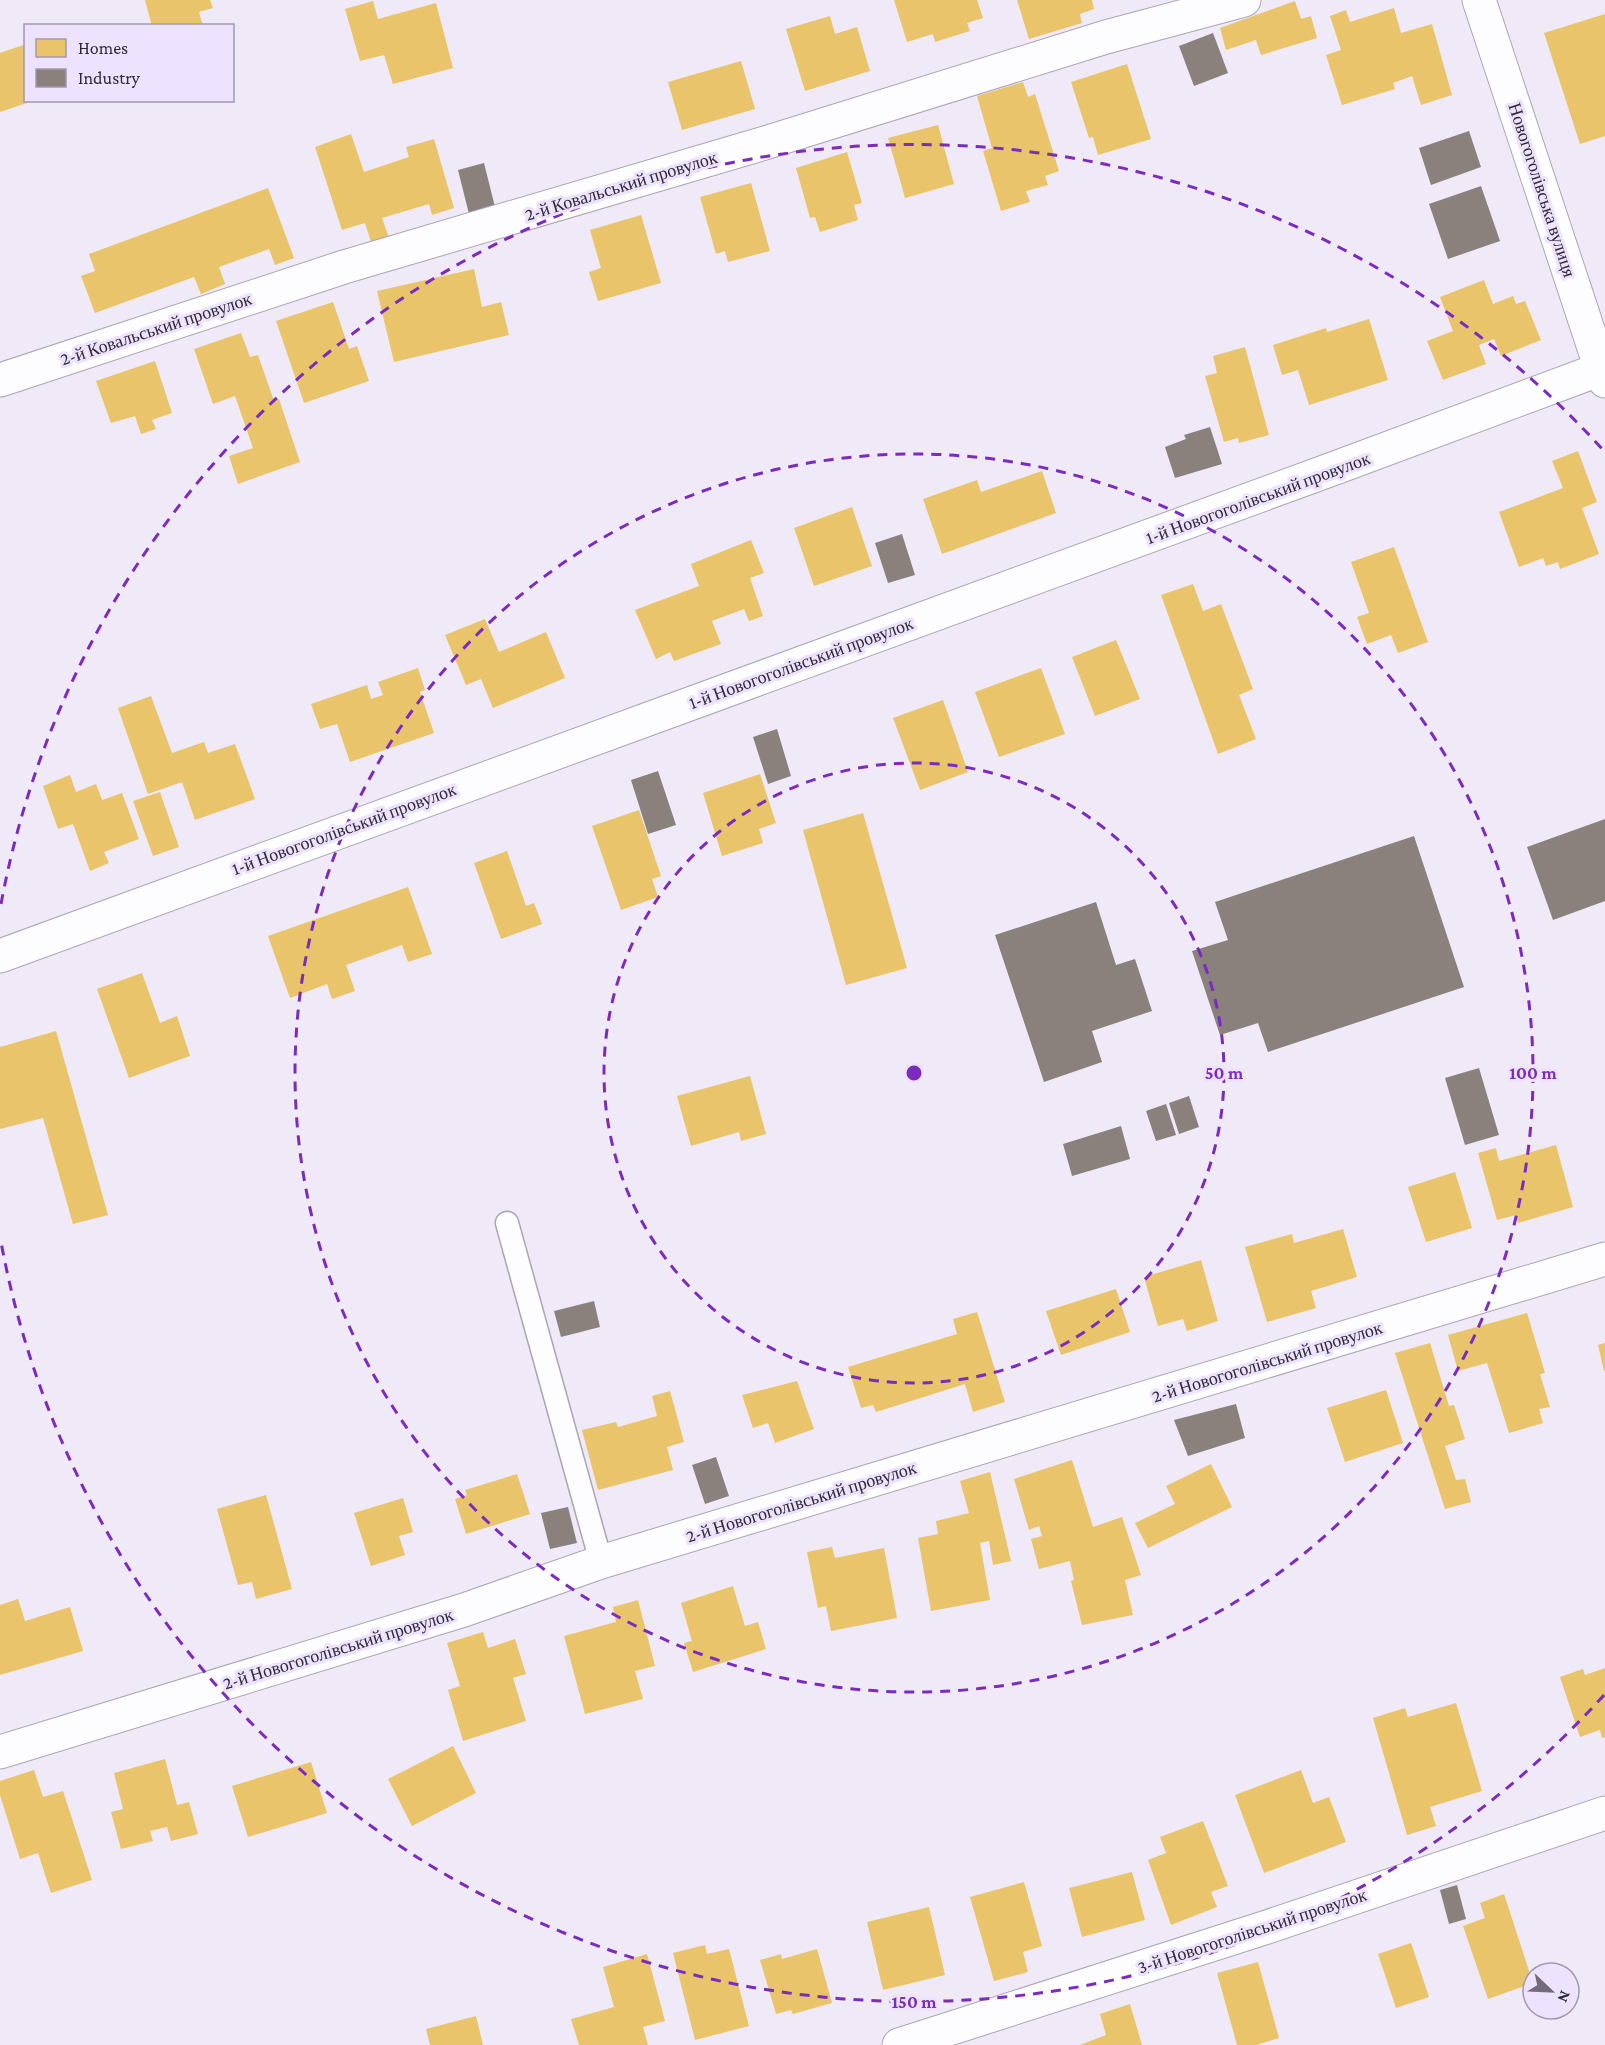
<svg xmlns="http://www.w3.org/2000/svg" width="1605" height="2045" viewBox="0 0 1605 2045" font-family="'Crimson Pro',serif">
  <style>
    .homes { fill: #e9c46a }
    .industry { fill: #8a817c }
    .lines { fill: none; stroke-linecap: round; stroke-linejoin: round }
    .lane-casing { stroke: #aba6b3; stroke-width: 25 }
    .street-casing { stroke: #aba6b3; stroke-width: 35 }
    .lane { stroke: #fdfcfe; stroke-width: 22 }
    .street { stroke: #fdfcfe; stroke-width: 33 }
    .ring { fill: none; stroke: #7b2cbf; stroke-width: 3; stroke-dasharray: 10 8 }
    .labels { text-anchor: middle; stroke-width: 6; stroke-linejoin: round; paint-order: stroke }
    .street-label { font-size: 18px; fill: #2e2935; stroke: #eee3fe }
    .centre { fill: #7b2cbf; stroke: #eee3fe; stroke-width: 3 }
    .ring-label { font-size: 18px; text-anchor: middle; font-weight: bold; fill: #7b2cbf; stroke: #eee3fe; stroke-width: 6; stroke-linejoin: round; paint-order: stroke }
  </style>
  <rect width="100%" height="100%" fill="#efe9f8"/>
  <g class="homes">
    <path d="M 145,0 L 210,0 L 213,8 L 199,12 L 203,26 L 152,26 Z"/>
    <path d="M 894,0 L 977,0 L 983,18 L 967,23 L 970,31 L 935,42 L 933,34 L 907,42 Z"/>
    <path d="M 1017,0 L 1092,0 L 1094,9 L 1080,14 L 1082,23 L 1029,39 Z"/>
    <path d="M 373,1 L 378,19 L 436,3 L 453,68 L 393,84 L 384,55 L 360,61 L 345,9 Z"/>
    <path d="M 1295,1 L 1301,19 L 1311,16 L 1317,38 L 1261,55 L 1256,40 L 1226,50 L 1220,28 Z"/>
    <path d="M 1394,8 L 1401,33 L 1432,24 L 1452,95 L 1421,105 L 1412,76 L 1393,83 L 1395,89 L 1342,105 L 1326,55 L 1341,50 L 1330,16 L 1346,10 L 1350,22 Z"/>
    <path d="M 1605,14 L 1605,136 L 1580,144 L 1544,33 Z"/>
    <path d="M 830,16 L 835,34 L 857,27 L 870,71 L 805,91 L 786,29 Z"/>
    <path d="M 26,44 L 26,100 L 33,101 L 0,112 L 0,53 Z"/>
    <path d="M 741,61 L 755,109 L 682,130 L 668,82 Z"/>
    <path d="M 1127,64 L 1151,139 L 1098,155 L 1093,137 L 1089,138 L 1071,82 Z"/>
    <path d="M 1023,82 L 1028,97 L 1035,94 L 1059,171 L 1045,176 L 1048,185 L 1026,191 L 1030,202 L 1001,211 L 983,151 L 992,148 L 977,96 Z"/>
    <path d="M 938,125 L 954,184 L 905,198 L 888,138 Z"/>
    <path d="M 351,134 L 364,172 L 409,157 L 406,147 L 434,139 L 454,208 L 432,215 L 429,204 L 382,218 L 389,238 L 372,245 L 365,223 L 342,230 L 315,147 Z"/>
    <path d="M 847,152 L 862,203 L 854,205 L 858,220 L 820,232 L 815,217 L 810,218 L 796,168 Z"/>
    <path d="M 751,183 L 770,251 L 728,262 L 725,251 L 716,254 L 700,197 Z"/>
    <path d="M 268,188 L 294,258 L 275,265 L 269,249 L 219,267 L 225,284 L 201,294 L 194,277 L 95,313 L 81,276 L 95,271 L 89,254 Z"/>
    <path d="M 641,215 L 661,283 L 598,301 L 589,272 L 601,268 L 590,230 Z"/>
    <path d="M 474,269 L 482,307 L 501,302 L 509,335 L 394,362 L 377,291 Z"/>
    <path d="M 1484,280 L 1493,304 L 1513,296 L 1516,304 L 1525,301 L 1541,340 L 1501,356 L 1494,339 L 1479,345 L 1486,364 L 1443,380 L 1427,341 L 1453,331 L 1440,297 Z"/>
    <path d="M 333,302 L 349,349 L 357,346 L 369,381 L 304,403 L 276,321 Z"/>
    <path d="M 1369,319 L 1388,380 L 1309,405 L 1298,370 L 1282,375 L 1273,345 L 1326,328 L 1327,332 Z"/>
    <path d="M 241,333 L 250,357 L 258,355 L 274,401 L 279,399 L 300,462 L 238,484 L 229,456 L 253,448 L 235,396 L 213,404 L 194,349 Z"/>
    <path d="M 1245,347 L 1269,435 L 1239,443 L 1238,438 L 1224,442 L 1205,376 L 1217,373 L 1213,356 Z"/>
    <path d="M 155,361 L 172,413 L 152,420 L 156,429 L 141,434 L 135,416 L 111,423 L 96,381 Z"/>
    <path d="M 1578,451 L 1597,502 L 1582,508 L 1599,554 L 1560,569 L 1558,562 L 1546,566 L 1543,558 L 1519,567 L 1499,512 L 1563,488 L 1552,461 Z"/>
    <path d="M 1042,471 L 1056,513 L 942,554 L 923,499 L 977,480 L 981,492 Z"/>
    <path d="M 852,507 L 872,566 L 814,586 L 794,528 Z"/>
    <path d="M 751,540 L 764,573 L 750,578 L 763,616 L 749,621 L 744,609 L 712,621 L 721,644 L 674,661 L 670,652 L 656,659 L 635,610 L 699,586 L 691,564 Z"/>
    <path d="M 1394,547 L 1428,642 L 1398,653 L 1391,635 L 1367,644 L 1357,617 L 1369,613 L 1351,562 Z"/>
    <path d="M 1193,584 L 1203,611 L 1221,604 L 1253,689 L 1239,695 L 1256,739 L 1218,754 L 1161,595 Z"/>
    <path d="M 485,619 L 499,652 L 546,632 L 565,678 L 493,708 L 481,679 L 466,685 L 445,635 Z"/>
    <path d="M 1116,640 L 1140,699 L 1095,716 L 1072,657 Z"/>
    <path d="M 418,668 L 425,690 L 420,692 L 434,733 L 350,762 L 337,724 L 320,729 L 311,704 L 367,685 L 371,699 L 383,695 L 378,682 Z"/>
    <path d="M 1041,668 L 1065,734 L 999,757 L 975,692 Z"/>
    <path d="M 151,696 L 172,753 L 204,742 L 208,753 L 235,744 L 255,799 L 195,820 L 182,782 L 148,794 L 118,708 Z"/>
    <path d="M 943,700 L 968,772 L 920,790 L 893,718 Z"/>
    <path d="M 760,774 L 776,823 L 759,829 L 763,843 L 722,856 L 703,793 Z"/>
    <path d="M 70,775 L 76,792 L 96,784 L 102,800 L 122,793 L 139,839 L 104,852 L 109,863 L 90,871 L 73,824 L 58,829 L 43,786 Z"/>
    <path d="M 160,792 L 179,847 L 153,856 L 133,801 Z"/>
    <path d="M 639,810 L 661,876 L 652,879 L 658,897 L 621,910 L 592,826 Z"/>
    <path d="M 863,813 L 907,968 L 846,985 L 803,830 Z"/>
    <path d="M 507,851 L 526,906 L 534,903 L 542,924 L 501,939 L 474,863 Z"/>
    <path d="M 408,887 L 432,954 L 408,962 L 402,945 L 346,965 L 355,991 L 332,999 L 327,984 L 290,998 L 268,936 Z"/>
    <path d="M 142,973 L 160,1023 L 177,1016 L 190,1056 L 129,1078 L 97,989 Z"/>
    <path d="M 56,1031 L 108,1215 L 73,1224 L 43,1118 L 0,1129 L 0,1047 Z"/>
    <path d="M 750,1076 L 766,1134 L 741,1141 L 739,1132 L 691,1146 L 677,1096 Z"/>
    <path d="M 1556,1145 L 1573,1207 L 1518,1223 L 1516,1215 L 1497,1220 L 1478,1153 L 1496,1148 L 1499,1161 Z"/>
    <path d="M 1455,1172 L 1472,1228 L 1426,1242 L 1408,1187 Z"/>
    <path d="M 1343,1229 L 1357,1277 L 1311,1291 L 1316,1308 L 1267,1322 L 1245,1247 L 1292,1234 L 1294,1243 Z"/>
    <path d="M 1201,1260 L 1218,1321 L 1187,1331 L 1183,1319 L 1158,1326 L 1144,1277 Z"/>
    <path d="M 1116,1289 L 1130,1332 L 1061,1355 L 1046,1311 Z"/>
    <path d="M 977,1312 L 1005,1402 L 973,1412 L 965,1384 L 876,1412 L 873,1405 L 861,1408 L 848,1367 L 957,1334 L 953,1319 Z"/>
    <path d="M 1527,1313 L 1545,1373 L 1540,1374 L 1550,1407 L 1539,1409 L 1543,1423 L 1509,1433 L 1487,1363 L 1458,1371 L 1448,1335 Z"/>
    <path d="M 1430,1343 L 1449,1406 L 1454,1405 L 1465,1439 L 1445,1446 L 1456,1480 L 1465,1479 L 1471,1502 L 1445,1509 L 1395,1353 Z"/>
    <path d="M 1605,1343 L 1605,1371 L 1604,1371 L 1598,1345 Z"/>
    <path d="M 797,1381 L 814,1429 L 775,1443 L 768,1423 L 753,1428 L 742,1395 Z"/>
    <path d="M 1386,1390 L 1403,1443 L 1345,1462 L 1327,1408 Z"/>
    <path d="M 670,1391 L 684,1442 L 667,1447 L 673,1470 L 598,1490 L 582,1430 L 616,1422 L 618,1427 L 657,1416 L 652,1396 Z"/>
    <path d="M 1072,1460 L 1093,1527 L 1122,1517 L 1141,1575 L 1125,1580 L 1133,1615 L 1082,1625 L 1071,1581 L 1074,1580 L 1070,1561 L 1039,1569 L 1031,1539 L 1042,1536 L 1039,1526 L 1029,1530 L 1014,1479 Z"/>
    <path d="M 1211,1464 L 1232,1507 L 1148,1548 L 1135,1523 L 1175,1504 L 1166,1486 Z"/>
    <path d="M 990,1472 L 1011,1561 L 993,1565 L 989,1541 L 980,1543 L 990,1600 L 931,1611 L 918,1538 L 938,1534 L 936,1521 L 969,1513 L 960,1481 Z"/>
    <path d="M 517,1474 L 530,1514 L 466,1534 L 455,1499 L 467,1495 L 465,1490 Z"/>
    <path d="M 266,1495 L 292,1589 L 256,1599 L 252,1582 L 238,1585 L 217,1509 Z"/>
    <path d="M 403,1498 L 413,1532 L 399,1536 L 405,1555 L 371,1566 L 354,1513 Z"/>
    <path d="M 832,1547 L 835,1558 L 884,1548 L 897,1618 L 831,1631 L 826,1606 L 818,1608 L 807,1552 Z"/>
    <path d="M 733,1586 L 745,1626 L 758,1622 L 766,1649 L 693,1672 L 684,1643 L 692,1641 L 681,1603 Z"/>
    <path d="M 18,1599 L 25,1621 L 70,1607 L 83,1651 L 0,1675 L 0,1605 Z"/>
    <path d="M 638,1600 L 655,1666 L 635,1671 L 643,1699 L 585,1714 L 564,1636 L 616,1622 L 613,1607 Z"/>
    <path d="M 483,1632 L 488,1648 L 515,1639 L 526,1674 L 513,1678 L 526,1721 L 463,1741 L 448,1690 L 460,1686 L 447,1643 Z"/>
    <path d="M 1605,1668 L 1605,1737 L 1602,1738 L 1600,1730 L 1580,1737 L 1560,1677 L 1583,1669 L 1585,1675 Z"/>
    <path d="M 1456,1703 L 1482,1791 L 1430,1807 L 1436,1826 L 1407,1835 L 1373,1718 L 1405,1708 L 1408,1717 Z"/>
    <path d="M 453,1746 L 476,1793 L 412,1826 L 388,1779 Z"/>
    <path d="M 165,1759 L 177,1805 L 189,1802 L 198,1834 L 171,1841 L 167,1827 L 150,1831 L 153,1841 L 121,1849 L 111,1812 L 123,1809 L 114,1773 Z"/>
    <path d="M 311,1762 L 327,1813 L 248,1837 L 232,1786 Z"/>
    <path d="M 34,1770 L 43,1797 L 63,1791 L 92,1880 L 51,1893 L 38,1853 L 20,1859 L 0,1795 L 0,1781 Z"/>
    <path d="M 1301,1770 L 1313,1803 L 1329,1797 L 1346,1842 L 1264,1873 L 1235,1795 Z"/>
    <path d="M 1203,1821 L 1228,1886 L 1211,1892 L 1217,1907 L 1171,1925 L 1148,1860 L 1166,1853 L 1160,1837 Z"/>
    <path d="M 1132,1872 L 1145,1920 L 1082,1937 L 1069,1888 Z"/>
    <path d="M 1024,1882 L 1042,1946 L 1023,1952 L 1028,1972 L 994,1981 L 970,1897 Z"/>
    <path d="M 1504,1894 L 1533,1983 L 1488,1999 L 1463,1926 L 1485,1918 L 1480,1903 Z"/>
    <path d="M 929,1907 L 945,1975 L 883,1990 L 867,1922 Z"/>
    <path d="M 1411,1943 L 1429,1997 L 1396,2008 L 1378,1954 Z"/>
    <path d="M 705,1945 L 707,1954 L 729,1949 L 749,2026 L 695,2040 L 673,1953 Z"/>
    <path d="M 817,1949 L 832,2003 L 793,2014 L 791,2010 L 776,2014 L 760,1960 L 781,1954 L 782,1959 Z"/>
    <path d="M 647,1954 L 665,2021 L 643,2027 L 648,2045 L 579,2045 L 571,2019 L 614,2007 L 603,1967 Z"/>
    <path d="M 1258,1962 L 1279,2038 L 1256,2045 L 1237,2045 L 1217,1973 Z"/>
    <path d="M 1130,2004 L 1142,2045 L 1080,2045 L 1106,2035 L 1100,2014 Z"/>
    <path d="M 476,2016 L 483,2045 L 430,2045 L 426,2029 Z"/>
  </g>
  <g class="industry">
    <path d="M 1213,33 L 1228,73 L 1194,86 L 1179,46 Z"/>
    <path d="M 1469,131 L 1481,167 L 1431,185 L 1419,148 Z"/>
    <path d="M 484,163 L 495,207 L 469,214 L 458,170 Z"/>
    <path d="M 1481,186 L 1500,241 L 1448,259 L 1429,204 Z"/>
    <path d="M 1210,427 L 1222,464 L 1175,478 L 1165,447 L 1186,439 L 1184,435 Z"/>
    <path d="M 902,534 L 915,575 L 888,583 L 875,543 Z"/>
    <path d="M 777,729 L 791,776 L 768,784 L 753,737 Z"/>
    <path d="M 658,771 L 676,825 L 648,834 L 631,780 Z"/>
    <path d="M 1605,819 L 1605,901 L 1553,920 L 1527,847 Z"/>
    <path d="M 1414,836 L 1464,987 L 1268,1052 L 1258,1023 L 1220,1035 L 1192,951 L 1228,940 L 1215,902 Z"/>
    <path d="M 1096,902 L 1116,965 L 1135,959 L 1152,1011 L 1092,1031 L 1102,1062 L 1044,1082 L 995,935 Z"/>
    <path d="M 1479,1068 L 1499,1135 L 1465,1145 L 1445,1078 Z"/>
    <path d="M 1189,1096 L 1199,1127 L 1179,1134 L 1169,1103 Z"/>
    <path d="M 1166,1104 L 1176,1135 L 1156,1141 L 1146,1111 Z"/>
    <path d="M 1121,1126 L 1130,1159 L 1072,1176 L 1063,1144 Z"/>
    <path d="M 594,1301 L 600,1327 L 561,1337 L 554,1311 Z"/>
    <path d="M 1236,1404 L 1245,1438 L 1188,1456 L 1174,1420 Z"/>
    <path d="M 716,1457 L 729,1496 L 705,1504 L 692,1465 Z"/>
    <path d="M 568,1507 L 577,1543 L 550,1549 L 541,1513 Z"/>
    <path d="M 1457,1885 L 1466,1919 L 1449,1924 L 1440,1890 Z"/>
  </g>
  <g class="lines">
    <g class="lane-casing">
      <path id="lane" d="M 507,1223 L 601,1562"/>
    </g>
    <g class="street-casing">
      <g id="street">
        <path d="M 1479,0 L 1605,381"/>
        <path d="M 0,380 L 344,267 L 768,142 L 1106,37 L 1244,0"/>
        <path d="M 0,956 C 533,758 1069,569 1601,369"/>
        <path d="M 0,1752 L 464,1610 L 601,1562 L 1605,1259"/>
        <path d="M 899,2045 L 1264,1928 L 1605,1813"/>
      </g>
    </g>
    <use href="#lane" class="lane"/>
    <use href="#street" class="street"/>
  </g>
  <g class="ring">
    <circle cx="914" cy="1073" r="310"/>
    <circle cx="914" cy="1073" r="619"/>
    <path d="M1604 1695A929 929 0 0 1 1 1242M1 904A929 929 0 0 1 1604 451"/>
  </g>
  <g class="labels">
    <g class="street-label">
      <text transform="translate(621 186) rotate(-17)" y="6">2-й Ковальський провулок</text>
      <text transform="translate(1542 190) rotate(72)" y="6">Новогоголівська вулиця</text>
      <text transform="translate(156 329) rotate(-18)" y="6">2-й Ковальський провулок</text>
      <text transform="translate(1258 498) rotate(-20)" y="6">1-й Новогоголівський провулок</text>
      <text transform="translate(801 663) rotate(-20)" y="6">1-й Новогоголівський провулок</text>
      <text transform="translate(344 829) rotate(-20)" y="6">1-й Новогоголівський провулок</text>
      <text transform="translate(1267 1362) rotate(-17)" y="6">2-й Новогоголівський провулок</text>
      <text transform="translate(801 1502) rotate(-17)" y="6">2-й Новогоголівський провулок</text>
      <text transform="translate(338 1649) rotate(-17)" y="6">2-й Новогоголівський провулок</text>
      <text transform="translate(1252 1931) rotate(-18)" y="6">3-й Новогоголівський провулок</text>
    </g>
  </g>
  <circle cx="914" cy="1073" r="9" class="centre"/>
  <g class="ring-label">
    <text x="1224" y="1079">50 m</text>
    <text x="1533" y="1079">100 m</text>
    <text x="914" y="2008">150 m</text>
  </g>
  <rect x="24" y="24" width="210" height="78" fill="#eee3fe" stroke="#a199ae" stroke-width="1.5"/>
  <rect x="36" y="39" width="30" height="18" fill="#e9c46a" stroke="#a199ae" stroke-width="1.5"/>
  <text x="78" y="54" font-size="18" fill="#2e2935">Homes</text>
  <rect x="36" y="69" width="30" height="18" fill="#8a817c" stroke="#a199ae" stroke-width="1.5"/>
  <text x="78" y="84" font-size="18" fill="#2e2935">Industry</text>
  <g transform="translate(1551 1991) rotate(113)"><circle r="28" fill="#eee3fe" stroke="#a199ae" stroke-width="1.5"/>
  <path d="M0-4.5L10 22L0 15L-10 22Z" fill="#726c79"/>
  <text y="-9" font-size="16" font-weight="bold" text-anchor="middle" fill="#2e2935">N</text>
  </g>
</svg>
